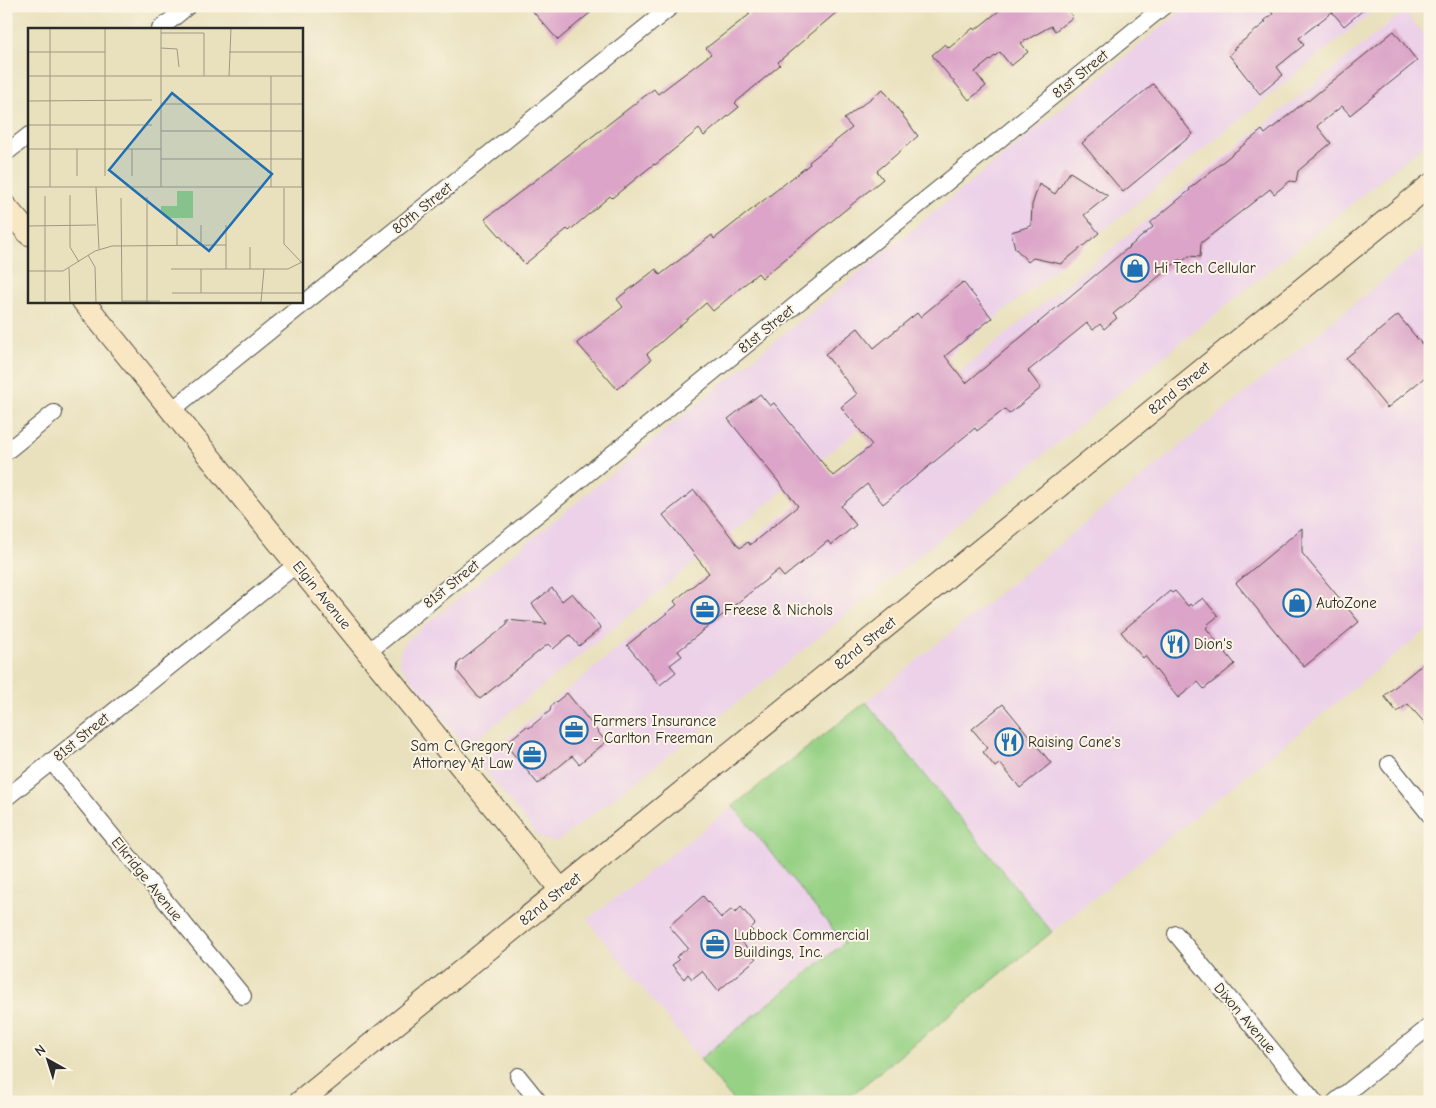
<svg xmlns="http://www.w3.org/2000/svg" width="1436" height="1108" viewBox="0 0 1436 1108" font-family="'Comic Neue',sans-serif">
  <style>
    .built { fill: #ecd1e9 }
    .green { fill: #97d185; stroke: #617e58 }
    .building { fill: #dba4c8 }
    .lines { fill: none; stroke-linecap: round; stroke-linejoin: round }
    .street-casing { stroke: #484641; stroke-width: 18 }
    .secondary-casing { stroke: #484641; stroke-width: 24 }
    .street { stroke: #fff; stroke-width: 16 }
    .secondary { stroke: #f9e7c3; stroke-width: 22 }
    .labels { text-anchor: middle; stroke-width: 4; stroke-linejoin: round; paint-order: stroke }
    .street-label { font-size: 15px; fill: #2b2b2b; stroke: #fcf5e5 }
    .poi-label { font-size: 15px; fill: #2b2b2b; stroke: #fcf5e5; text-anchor: start }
    .inset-road { fill: none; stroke: #9d9883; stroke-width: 1 }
    .view { fill: #1f6fb2; fill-opacity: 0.15; stroke: #1f6fb2; stroke-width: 2.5 }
    .inset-edge { fill: none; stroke: #2b2b2b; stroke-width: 2.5 }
  </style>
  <rect width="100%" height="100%" fill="#fcf5e5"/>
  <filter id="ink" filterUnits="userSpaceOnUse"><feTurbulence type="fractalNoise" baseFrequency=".02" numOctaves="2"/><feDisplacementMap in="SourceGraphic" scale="10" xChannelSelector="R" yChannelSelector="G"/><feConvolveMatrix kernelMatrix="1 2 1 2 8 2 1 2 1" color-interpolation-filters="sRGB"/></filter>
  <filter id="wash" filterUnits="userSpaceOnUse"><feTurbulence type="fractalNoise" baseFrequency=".0096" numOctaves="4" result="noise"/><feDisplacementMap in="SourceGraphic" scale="20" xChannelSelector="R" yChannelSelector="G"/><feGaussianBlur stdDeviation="1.12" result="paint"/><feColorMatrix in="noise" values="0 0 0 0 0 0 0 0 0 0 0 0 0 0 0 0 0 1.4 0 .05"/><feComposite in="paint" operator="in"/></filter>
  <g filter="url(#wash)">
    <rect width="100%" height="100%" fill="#e9e1bd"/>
    <g class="built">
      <path d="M 1187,6 L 1380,6 L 466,748 L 400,665 L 400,652 L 407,640 Z"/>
      <path d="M 1404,11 L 1430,42 L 1430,140 L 765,681 L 562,838 L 556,841 L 549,841 L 537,835 L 478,762 Z"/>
      <path d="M 1430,242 L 1430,627 L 1052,932 L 866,702 Z"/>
      <path d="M 733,806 L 844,943 L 700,1059 L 587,920 Z"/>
    </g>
    <path class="green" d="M 866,702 L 1052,932 L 843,1102 L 734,1102 L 700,1059 L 844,943 L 733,806 Z"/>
    <g id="blocks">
      <g class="building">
        <path d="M 528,6 L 598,6 L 558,40 Z"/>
        <path d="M 743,6 L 844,6 L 778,62 L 780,65 L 735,103 L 739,107 L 704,136 L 699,129 L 655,165 L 654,164 L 612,198 L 610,196 L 569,231 L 567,229 L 525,264 L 485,219 L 654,89 L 658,94 L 711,54 L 706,48 L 750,14 Z"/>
        <path d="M 1005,6 L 1064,6 L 1073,17 L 1055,31 L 1051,26 L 1021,43 L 1028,52 L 1011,66 L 1000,52 L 975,72 L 986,86 L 969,100 L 932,55 L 945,44 L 949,48 L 973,28 L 975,30 Z"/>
        <path d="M 1266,6 L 1368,6 L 1344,26 L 1332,12 L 1299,38 L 1304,45 L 1277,67 L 1283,75 L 1260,94 L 1229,55 L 1235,50 L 1233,49 L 1266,22 L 1264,21 L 1273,14 Z"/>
        <path d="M 1394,31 L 1417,61 L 1350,115 L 1342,106 L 1317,126 L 1331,143 L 1298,171 L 1296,182 L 1290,181 L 1274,194 L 1270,189 L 1201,243 L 1200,257 L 1189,256 L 1183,261 L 1179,260 L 1113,314 L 1117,318 L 1104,329 L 1100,324 L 1093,330 L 1087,323 L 1028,371 L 1041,388 L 1009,414 L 1005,409 L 977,431 L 975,428 L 883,504 L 867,484 L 841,506 L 856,525 L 831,545 L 828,541 L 784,577 L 778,570 L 678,651 L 682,656 L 670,665 L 676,672 L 660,685 L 627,645 L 677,605 L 674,601 L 709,573 L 663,515 L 694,490 L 740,548 L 748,542 L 750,545 L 798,506 L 728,419 L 760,394 L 770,406 L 774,403 L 833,476 L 872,445 L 841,407 L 857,394 L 825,354 L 858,328 L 874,348 L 917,313 L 920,317 L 963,282 L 992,318 L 945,356 L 966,383 L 1153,227 L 1150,223 L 1190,190 L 1189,189 L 1262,130 L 1265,134 L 1307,100 L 1308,101 Z"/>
        <path d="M 1153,84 L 1193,134 L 1123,192 L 1082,143 Z"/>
        <path d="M 883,89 L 918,136 L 877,171 L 883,179 L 762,278 L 758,273 L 713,311 L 706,303 L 647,354 L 651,360 L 617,389 L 577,343 L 623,307 L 617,299 L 656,269 L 660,275 L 712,235 L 714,239 L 810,164 L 809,162 L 852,128 L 844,119 Z"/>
        <path d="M 1070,172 L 1108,196 L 1084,215 L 1099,233 L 1061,264 L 1033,258 L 1028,262 L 1015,248 L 1011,232 L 1031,226 L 1032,205 L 1039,184 L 1055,194 Z"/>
        <path d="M 1398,315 L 1430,354 L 1430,373 L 1387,408 L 1346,358 Z"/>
        <path d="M 1302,528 L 1302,553 L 1359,622 L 1304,667 L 1236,583 Z"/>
        <path d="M 552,588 L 562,601 L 572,593 L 601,628 L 579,646 L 570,635 L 553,649 L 548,644 L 480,699 L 457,671 L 458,663 L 507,625 L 507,620 L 547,624 L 532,604 Z"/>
        <path d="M 1170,591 L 1172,593 L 1175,591 L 1188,606 L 1190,604 L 1192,606 L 1203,598 L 1218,616 L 1207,625 L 1208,626 L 1206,628 L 1235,664 L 1204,689 L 1198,682 L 1178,698 L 1145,656 L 1143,658 L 1121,632 Z"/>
        <path d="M 1430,658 L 1430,729 L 1408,704 L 1397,712 L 1384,696 Z"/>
        <path d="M 567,693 L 606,742 L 579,764 L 572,756 L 538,784 L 505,744 L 527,726 L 529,728 L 550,711 L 551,706 Z"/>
        <path d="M 1003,704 L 1051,763 L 1020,788 L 1000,763 L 995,767 L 983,752 L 988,748 L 972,729 Z"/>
        <path d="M 703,896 L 721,918 L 732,909 L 735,913 L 741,907 L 755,924 L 750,929 L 753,931 L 741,941 L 756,959 L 718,991 L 702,971 L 692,979 L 688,974 L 684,979 L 672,965 L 679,960 L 676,957 L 688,948 L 669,926 Z"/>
      </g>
    </g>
  </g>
  <g filter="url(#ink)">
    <use href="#blocks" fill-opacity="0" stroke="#484641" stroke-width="1"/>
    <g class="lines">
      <g class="street-casing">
        <g id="street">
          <path d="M 160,29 L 188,6"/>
          <path d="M 6,153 L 29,135"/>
          <path d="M 172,410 L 672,6"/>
          <path d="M 6,452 L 54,413"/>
          <path d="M 368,652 L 1164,6"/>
          <path d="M 51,761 L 243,996"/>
          <path d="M 1389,764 L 1430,815"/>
          <path d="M 6,798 L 297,564"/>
          <path d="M 1176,934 L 1315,1102"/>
          <path d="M 518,1076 L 539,1102"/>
          <path d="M 1335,1102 L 1430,1026"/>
        </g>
      </g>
      <g class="secondary-casing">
        <g id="secondary">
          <path d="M 6,207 L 29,234"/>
          <path d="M 83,301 L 561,890"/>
          <path d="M 300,1102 L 1430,185"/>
        </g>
      </g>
      <use href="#street" class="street"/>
      <use href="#secondary" class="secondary"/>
    </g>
  </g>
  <defs>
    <g id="shop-ring" transform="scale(1.4375)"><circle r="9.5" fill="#fcf5e5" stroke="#1f6fb2" stroke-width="1.5"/><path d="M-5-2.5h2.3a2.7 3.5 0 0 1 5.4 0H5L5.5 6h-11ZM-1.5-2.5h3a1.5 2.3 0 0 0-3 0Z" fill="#1f6fb2"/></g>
    <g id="office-ring" transform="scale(1.4375)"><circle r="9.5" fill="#fcf5e5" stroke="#1f6fb2" stroke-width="1.5"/><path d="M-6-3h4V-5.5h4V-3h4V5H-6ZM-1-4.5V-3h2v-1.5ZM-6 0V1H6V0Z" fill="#1f6fb2"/></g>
    <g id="restaurant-ring" transform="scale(1.4375)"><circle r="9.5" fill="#fcf5e5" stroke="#1f6fb2" stroke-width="1.5"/><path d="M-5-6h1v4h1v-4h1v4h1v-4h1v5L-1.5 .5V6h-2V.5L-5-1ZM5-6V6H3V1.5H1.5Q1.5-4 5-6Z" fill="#1f6fb2"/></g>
  </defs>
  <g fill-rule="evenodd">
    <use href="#shop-ring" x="1135" y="268"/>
    <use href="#shop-ring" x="1297" y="603"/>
    <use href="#office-ring" x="705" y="610"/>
    <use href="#restaurant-ring" x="1175" y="644"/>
    <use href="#office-ring" x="574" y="730"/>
    <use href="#restaurant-ring" x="1009" y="742"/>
    <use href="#office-ring" x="532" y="755"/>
    <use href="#office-ring" x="715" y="944"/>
  </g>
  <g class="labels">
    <g class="street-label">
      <text transform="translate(1080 74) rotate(-39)" y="5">81st Street</text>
      <text transform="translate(422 208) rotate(-39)" y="5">80th Street</text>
      <text transform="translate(766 329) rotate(-39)" y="5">81st Street</text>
      <text transform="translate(1179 388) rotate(-39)" y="5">82nd Street</text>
      <text transform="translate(451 584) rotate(-39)" y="5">81st Street</text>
      <text transform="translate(322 595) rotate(51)" y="5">Elgin Avenue</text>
      <text transform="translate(865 643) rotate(-39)" y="5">82nd Street</text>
      <text transform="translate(81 737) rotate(-39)" y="5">81st Street</text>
      <text transform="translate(147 879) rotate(51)" y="5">Elkridge Avenue</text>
      <text transform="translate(550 899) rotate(-39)" y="5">82nd Street</text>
      <text transform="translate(1245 1018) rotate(50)" y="5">Dixon Avenue</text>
    </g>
    <g class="poi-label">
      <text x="1154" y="273">Hi Tech Cellular</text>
      <text x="1316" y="608">AutoZone</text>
      <text x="724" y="615">Freese &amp; Nichols</text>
      <text x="1194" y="649">Dion's</text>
      <text x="593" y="726">Farmers Insurance<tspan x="593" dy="17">- Carlton Freeman</tspan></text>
      <text x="1028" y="747">Raising Cane's</text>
      <text x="513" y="751" text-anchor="end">Sam C. Gregory<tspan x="513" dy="17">Attorney At Law</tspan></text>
      <text x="734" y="940">Lubbock Commercial<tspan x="734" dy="17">Buildings, Inc.</tspan></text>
    </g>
  </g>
  <g transform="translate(28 28)">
    <rect width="275" height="275" fill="#e9e1bd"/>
    <path d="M 149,163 L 165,163 L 165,190 L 138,190 L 133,184 L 133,178 L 149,178 Z" fill="#97d185"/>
    <path class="inset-road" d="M 22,1 L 22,159M 133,1 L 133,159M 133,5 L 176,5 L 176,48M 133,20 L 149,21 L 151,39M 0,24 L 77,24M 201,24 L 275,24M 0,48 L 275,48M 201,48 L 203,1M 243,48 L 243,159M 0,73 L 124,72M 133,76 L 275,76M 0,97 L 124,97M 133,103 L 275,103M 0,121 L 133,121M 49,121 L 49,148M 104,121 L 104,148M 133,131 L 275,131M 274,131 L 274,159M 77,148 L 77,1M 0,159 L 275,159M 68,159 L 71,221M 256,160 L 256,216 L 275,236M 42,167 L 42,219 L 51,234M 17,168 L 17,274M 93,170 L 94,274M 149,197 L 149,217M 173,197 L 173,217M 0,198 L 68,197M 222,219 L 222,241M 60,227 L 67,239 L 68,274M 41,240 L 42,274M 143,241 L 260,241 L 274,234M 173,241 L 173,265M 198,241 L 198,197M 0,243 L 35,243 L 67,223 L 84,218 L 198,217M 144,265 L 275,265M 94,273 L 132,273M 119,274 L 119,169M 233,274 L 236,241"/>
    <path class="view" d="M 144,65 L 244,146 L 181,223 L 81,142 Z"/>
    <rect width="275" height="275" class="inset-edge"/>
  </g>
  <rect width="1436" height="1108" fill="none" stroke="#fcf5e5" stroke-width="25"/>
  <g transform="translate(48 1060) rotate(321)" stroke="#fcf5e5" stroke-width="4" paint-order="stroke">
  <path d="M0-4L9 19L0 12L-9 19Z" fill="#2b2b2b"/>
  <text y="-8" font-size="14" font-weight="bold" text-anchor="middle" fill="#2b2b2b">N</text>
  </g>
</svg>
